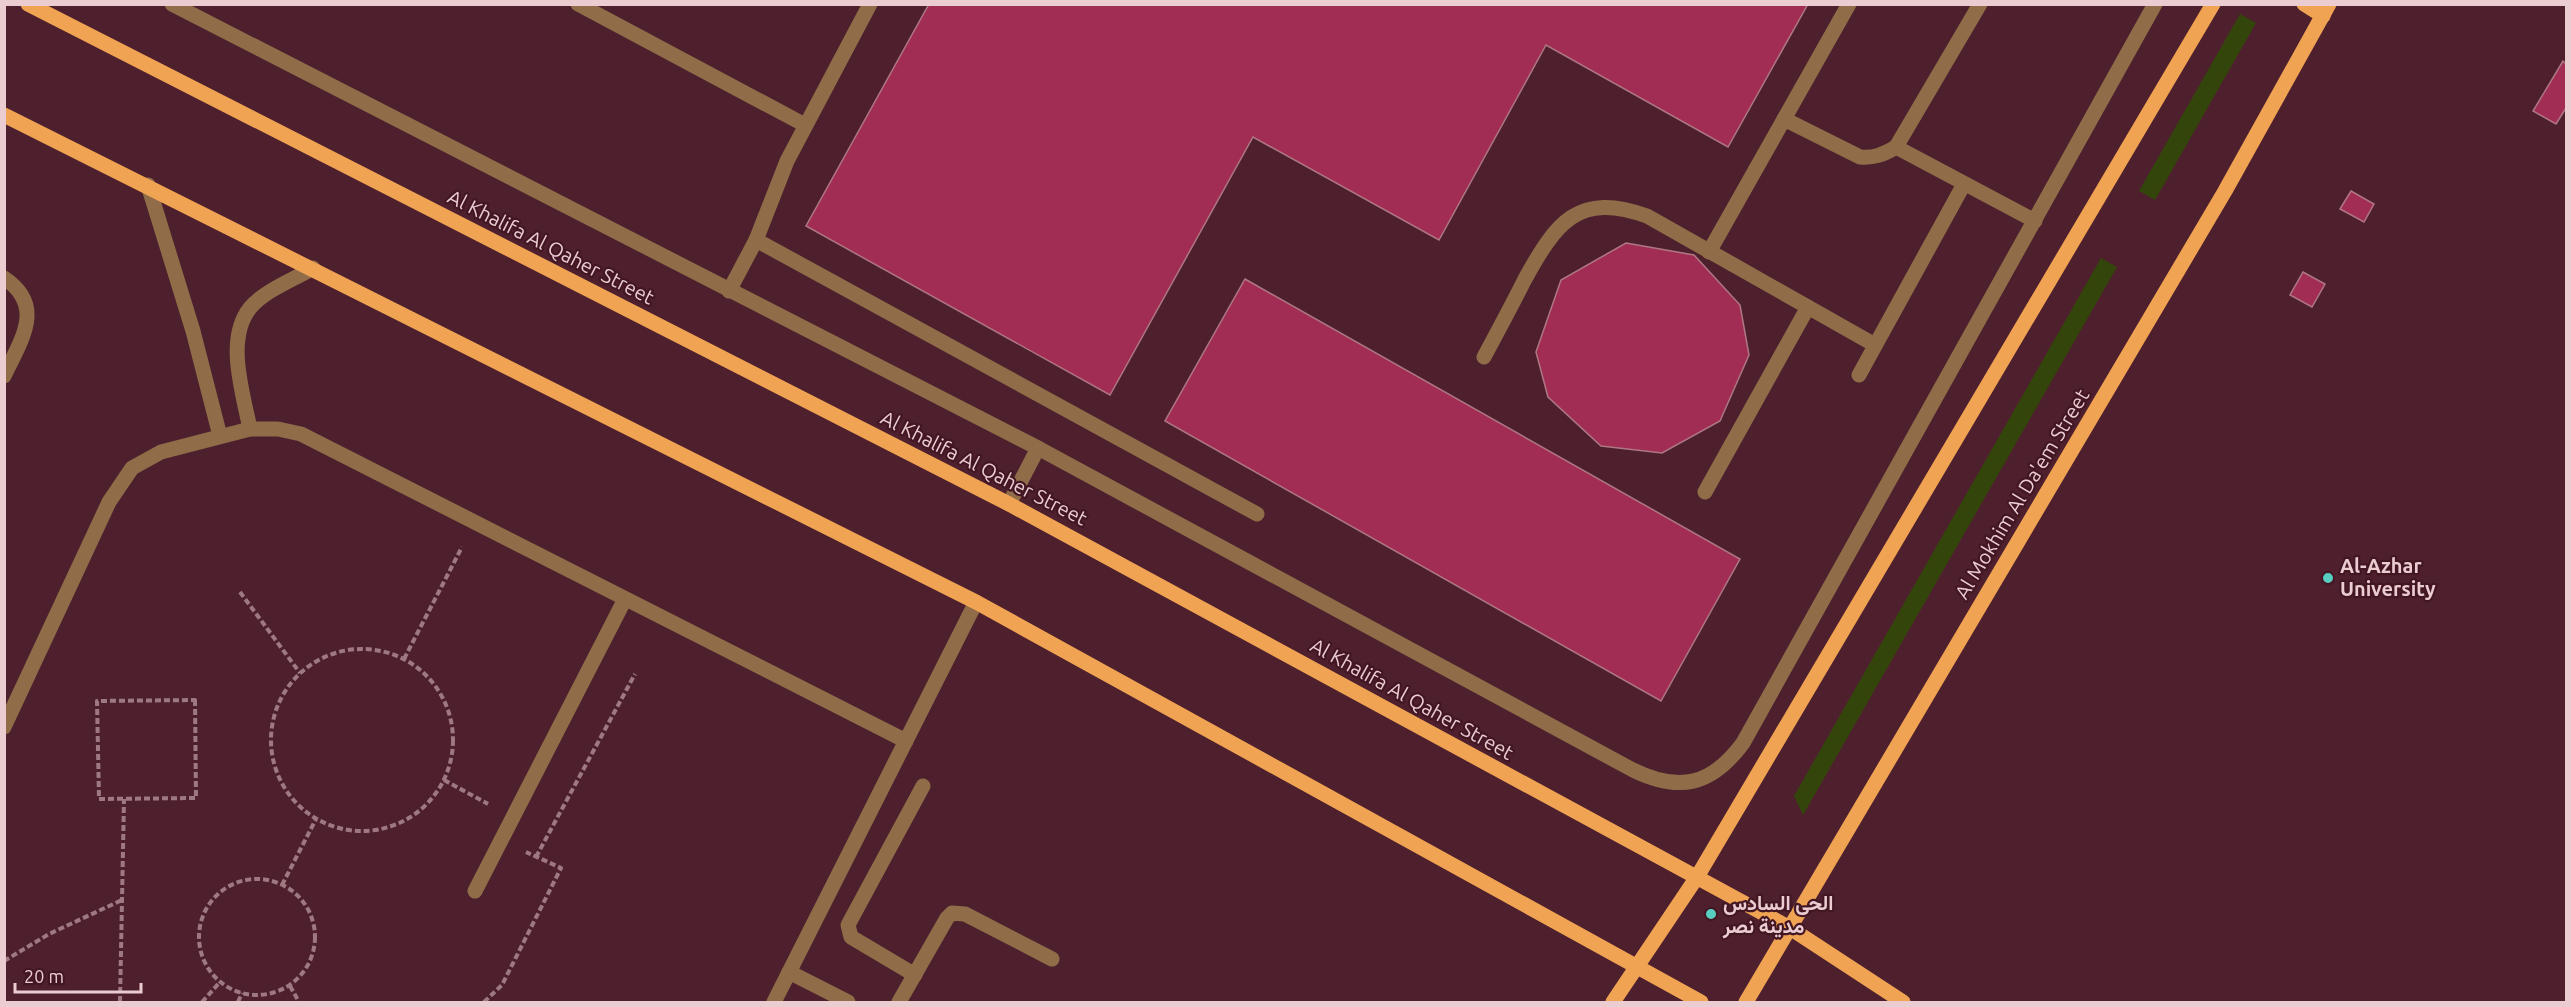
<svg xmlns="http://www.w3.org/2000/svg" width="2571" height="1007" viewBox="0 0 2571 1007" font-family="Ubuntu,Vazirmatn,sans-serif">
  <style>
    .green { fill: #34450b }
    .building { fill: #a22d54; stroke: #ae7783; stroke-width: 1.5 }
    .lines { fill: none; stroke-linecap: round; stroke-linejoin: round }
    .path { stroke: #9f7982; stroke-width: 4; stroke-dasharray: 6 3; stroke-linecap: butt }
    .minor { stroke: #916c48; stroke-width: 15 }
    .major { stroke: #f0a453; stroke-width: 15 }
    .poi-dot { fill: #58cec0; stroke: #431623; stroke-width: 2 }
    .labels { text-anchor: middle; stroke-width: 4.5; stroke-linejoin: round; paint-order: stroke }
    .street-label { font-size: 20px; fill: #eaccd1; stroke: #431623 }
    .poi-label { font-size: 20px; font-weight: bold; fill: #eaccd1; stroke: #431623; text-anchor: start }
  </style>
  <rect width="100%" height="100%" fill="#4e202d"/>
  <g class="green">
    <path d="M 2240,14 L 2256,23 L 2155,200 L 2139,191 Z"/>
    <path d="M 2101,258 L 2117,267 L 1803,815 L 1794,796 Z"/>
  </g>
  <g class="building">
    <path d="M 929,4 L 1808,4 L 1728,147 L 1546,45 L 1439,240 L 1253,137 L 1110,395 L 806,226 Z"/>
    <path d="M 2563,61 L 2566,64 L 2566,108 L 2556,124 L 2533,111 Z"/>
    <path d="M 2351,191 L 2374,204 L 2364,222 L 2340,209 Z"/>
    <path d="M 1626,243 L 1694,255 L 1740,305 L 1749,355 L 1720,421 L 1662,453 L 1601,446 L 1548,397 L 1536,352 L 1561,280 Z"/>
    <path d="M 2303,272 L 2325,284 L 2312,307 L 2290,295 Z"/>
    <path d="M 1245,279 L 1740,559 L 1661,701 L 1165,421 Z"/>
  </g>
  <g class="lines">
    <g class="path">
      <path d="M 240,592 L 300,673"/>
      <circle cx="362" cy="740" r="91"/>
      <path d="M 404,659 L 462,547"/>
      <path d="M 195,700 L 196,798 L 99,799 L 97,701 Z"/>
      <path d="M 444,780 L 488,804"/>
      <path d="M 536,857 L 635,674"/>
      <circle cx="257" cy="937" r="58"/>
      <path d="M 282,885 L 316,819"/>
      <path d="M 4,961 L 49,934 L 122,900"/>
      <path d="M 290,986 L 299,1002"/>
      <path d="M 120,1002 L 124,799"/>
      <path d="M 202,1002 L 220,982"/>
      <path d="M 238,1002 L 242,993"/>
      <path d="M 484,1002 L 502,985 L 561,868 L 526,852"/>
    </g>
    <g class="minor">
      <path d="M 172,4 L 1038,448 L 1633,770 C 1680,793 1712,785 1743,743 L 2155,4"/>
      <path d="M 578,4 L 805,125"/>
      <path d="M 1784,119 L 1860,157 C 1874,158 1883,155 1896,147 L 1980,4"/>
      <path d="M 1896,147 L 2035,221"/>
      <path d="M 148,185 L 193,331 L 220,436"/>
      <path d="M 756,240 L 1257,514"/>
      <path d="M 1709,252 L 1849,4"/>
      <path d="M 4,278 C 46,306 21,340 4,376"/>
      <path d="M 729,291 L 756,240 L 787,161 L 870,4"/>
      <path d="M 1484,357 C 1498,331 1512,305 1525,279 C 1556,223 1578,191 1647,216 L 1875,345"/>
      <path d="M 1859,375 L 1964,184"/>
      <path d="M 250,429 C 243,393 225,339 250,308 C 265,290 293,280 313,268"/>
      <path d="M 1705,492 L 1808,307"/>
      <path d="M 1009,504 L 1038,448"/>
      <path d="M 4,727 L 109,502 L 132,468 L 161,452 L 250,429 L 278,429 L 301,434 L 906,741"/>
      <path d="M 475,891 L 625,599"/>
      <path d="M 789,972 L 848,1002"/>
      <path d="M 915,975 L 851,937 L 848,925 L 923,786"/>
      <path d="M 774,1002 L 976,602"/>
      <path d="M 899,1002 L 947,918 L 952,913 L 965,914 L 1052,959"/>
    </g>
    <g class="major">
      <path d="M 28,4 L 1009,504 L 1790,928 L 1903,1002"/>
      <path d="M 2304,4 L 2323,16"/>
      <path d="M 4,115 L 976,602 L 1701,1002"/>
      <path d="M 1613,1002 L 1697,877 L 2213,4"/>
      <path d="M 1746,1002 L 2225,191 L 2329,4"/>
    </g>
  </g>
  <g class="poi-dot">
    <circle cx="2328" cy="578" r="6"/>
    <circle cx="1711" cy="914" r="6"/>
  </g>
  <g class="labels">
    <g class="street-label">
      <text transform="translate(551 247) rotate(27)" y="7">Al Khalifa Al Qaher Street</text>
      <text transform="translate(984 468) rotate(27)" y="7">Al Khalifa Al Qaher Street</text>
      <text transform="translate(2022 494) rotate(-59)" y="7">Al Mokhim Al Da'em Street</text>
      <text transform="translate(1412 699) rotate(29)" y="7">Al Khalifa Al Qaher Street</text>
    </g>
    <g class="poi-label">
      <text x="2340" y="573">Al-Azhar<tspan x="2340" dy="23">University</tspan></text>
      <text x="1723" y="910">الحى السادس<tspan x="1723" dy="23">مدينة نصر</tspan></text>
    </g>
  </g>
  <rect width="2571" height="1007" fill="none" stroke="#eaccd1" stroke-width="12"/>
  <path d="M15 983v9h126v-9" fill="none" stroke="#eaccd1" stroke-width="3"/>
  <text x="24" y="983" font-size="18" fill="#eaccd1" stroke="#431623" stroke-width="4.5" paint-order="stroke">20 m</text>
</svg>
